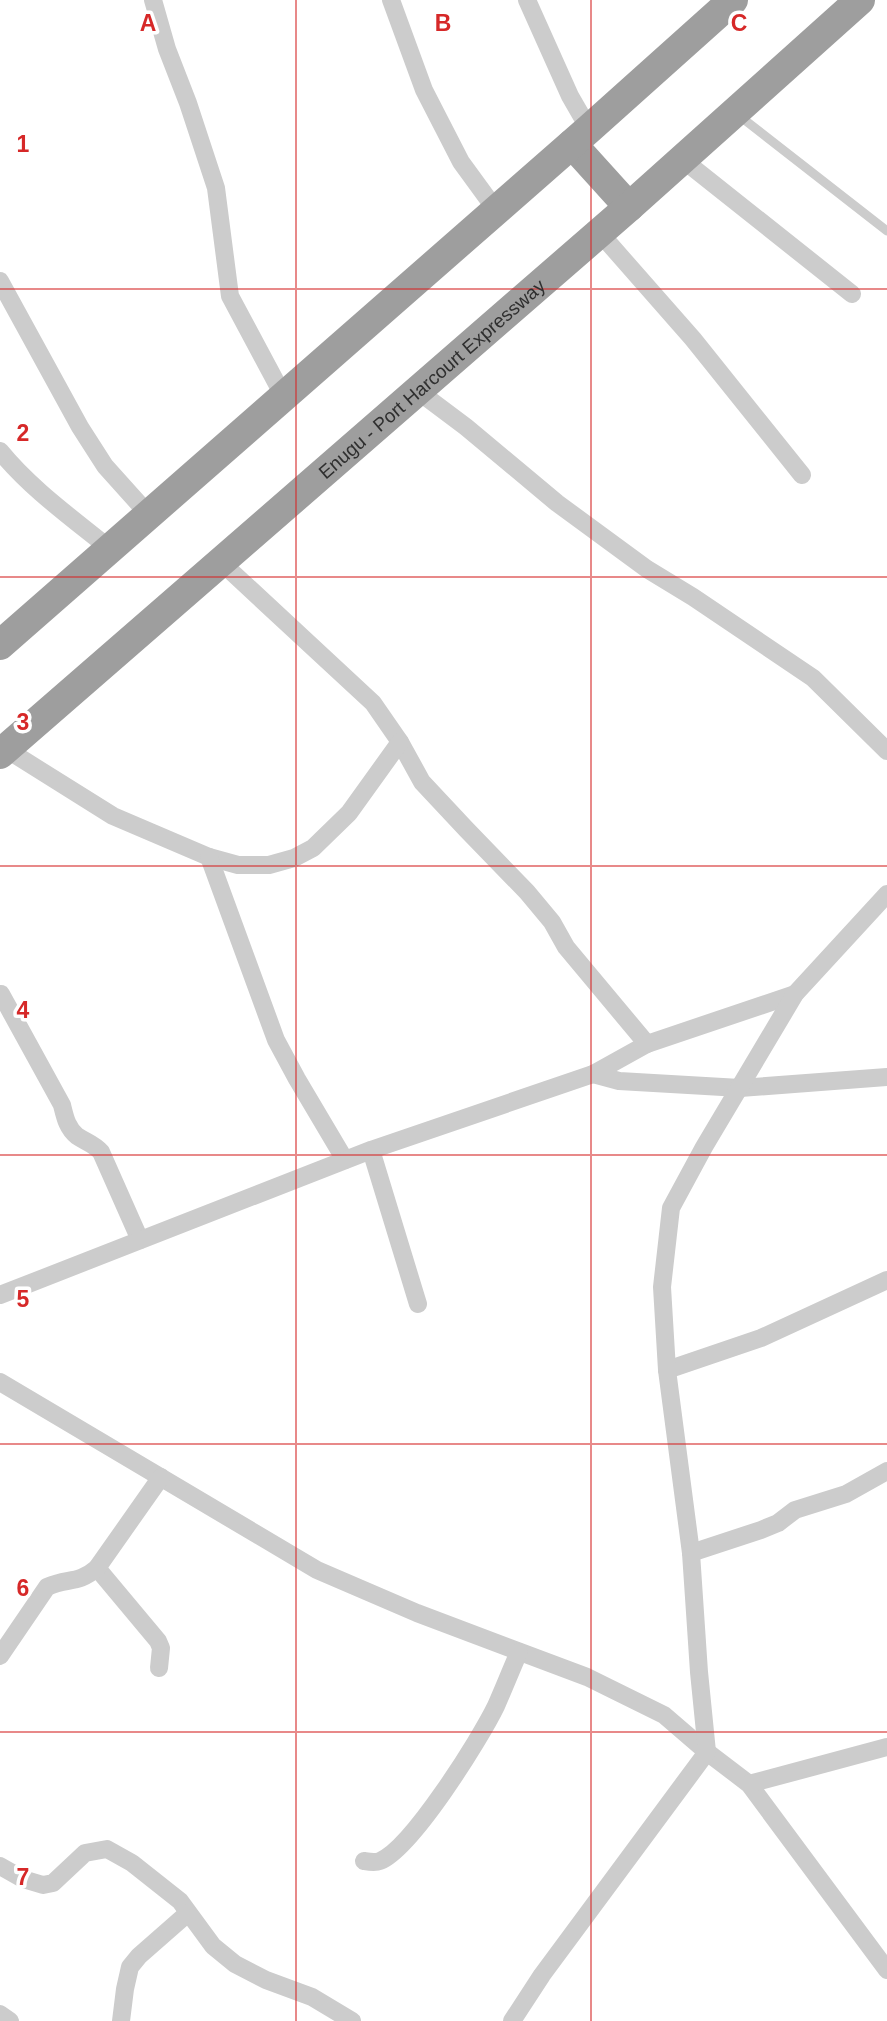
<svg xmlns="http://www.w3.org/2000/svg" width="887" height="2021" viewBox="0 0 887 2021" font-family="Arial,sans-serif">
  <style>
    .lines { fill: none; stroke-linecap: round; stroke-linejoin: round }
    .service { stroke: #ccc; stroke-width: 9 }
    .minor { stroke: #ccc; stroke-width: 18 }
    .trunk { stroke: #9e9e9e; stroke-width: 30 }
    .grid { fill: none; stroke: #d62828; stroke-width: 2; stroke-opacity: 0.55 }
    .labels { text-anchor: middle; stroke-width: 7; stroke-linejoin: round; paint-order: stroke }
    .street-label { font-size: 19px; fill: #2f2f2f; stroke: #fff }
    .grid-label { font-size: 23px; text-anchor: middle; font-weight: bold; fill: #d62828; stroke: #fff; stroke-width: 7; stroke-linejoin: round; paint-order: stroke }
  </style>
  <rect width="100%" height="100%" fill="#fff"/>
  <g class="lines">
    <path class="service" d="M 737,114 L 887,231"/>
    <g class="minor">
      <path d="M 153,0 L 167,49 L 188,103 L 216,188 L 230,296 L 284,397"/>
      <path d="M 391,0 L 424,90 L 461,162 L 496,210"/>
      <path d="M 527,0 L 570,96 L 589,129"/>
      <path d="M 682,159 L 852,294"/>
      <path d="M 599,232 L 693,339 L 802,475"/>
      <path d="M 0,281 L 80,427 L 105,466 L 149,515"/>
      <path d="M 418,391 L 466,427 L 557,503 L 647,569 L 693,597 L 813,678 L 887,751"/>
      <path d="M 0,451 C 31,489 72,518 110,549"/>
      <path d="M 221,562 L 373,703 L 400,742 L 422,782 L 466,829 L 527,892 L 552,922 L 566,947 L 647,1044"/>
      <path d="M 6,749 L 113,816 L 209,857 L 238,865 L 269,865 L 294,858 L 313,848 L 349,813 L 400,742"/>
      <path d="M 209,857 L 276,1040 L 297,1079 L 345,1160"/>
      <path d="M 1,994 L 62,1105 C 65,1117 67,1128 77,1136 C 86,1142 94,1144 101,1152 L 140,1240"/>
      <path d="M 593,1074 L 619,1081 L 740,1088 L 887,1077"/>
      <path d="M 371,1150 L 418,1304"/>
      <path d="M 0,1295 L 371,1150 L 593,1074 L 647,1044 L 795,994"/>
      <path d="M 667,1370 L 761,1338 L 887,1280"/>
      <path d="M 0,1382 L 317,1570 L 417,1613 L 587,1677 L 664,1715 L 707,1752 L 749,1784 L 887,1970"/>
      <path d="M 691,1553 L 761,1530 L 778,1523 L 795,1510 L 846,1494 L 887,1471"/>
      <path d="M 97,1568 L 158,1641 L 161,1648 L 159,1668"/>
      <path d="M 0,1656 L 47,1587 C 68,1577 77,1585 97,1568 L 161,1477"/>
      <path d="M 749,1784 L 887,1747"/>
      <path d="M 364,1861 C 370,1862 375,1863 380,1861 C 412,1848 480,1739 496,1706 C 504,1688 511,1670 519,1652"/>
      <path d="M 0,1866 L 23,1879 L 43,1885 L 53,1883 L 85,1853 L 107,1849 L 132,1863 L 180,1901 L 213,1946 L 235,1964 L 266,1980 L 312,1997 L 352,2021"/>
      <path d="M 0,2014 L 10,2021"/>
      <path d="M 121,2021 L 125,1989 L 130,1967 L 139,1956 L 188,1913"/>
      <path d="M 512,2021 L 542,1975 L 707,1752 L 699,1672 L 691,1553 L 667,1370 L 662,1287 L 671,1208 L 704,1147 L 795,994 L 887,894"/>
    </g>
    <g class="trunk">
      <path d="M 572,144 L 629,207"/>
      <path d="M 0,645 L 589,129 L 733,0"/>
      <path id="s1" d="M 0,754 L 629,207 L 860,0"/>
    </g>
  </g>
  <path class="grid" d="M 296,0 L 296,2021M 591,0 L 591,2021M 0,289 L 887,289M 0,577 L 887,577M 0,866 L 887,866M 0,1155 L 887,1155M 0,1444 L 887,1444M 0,1732 L 887,1732"/>
  <g class="labels">
    <g class="street-label">
      <text dy="7" stroke="none"><textPath href="#s1" startOffset="572">Enugu - Port Harcourt Expressway</textPath></text>
    </g>
  </g>
  <g class="grid-label">
    <text x="148" y="31">A</text>
    <text x="443" y="31">B</text>
    <text x="739" y="31">C</text>
    <text x="23" y="152">1</text>
    <text x="23" y="441">2</text>
    <text x="23" y="730">3</text>
    <text x="23" y="1018">4</text>
    <text x="23" y="1307">5</text>
    <text x="23" y="1596">6</text>
    <text x="23" y="1885">7</text>
  </g>
</svg>
